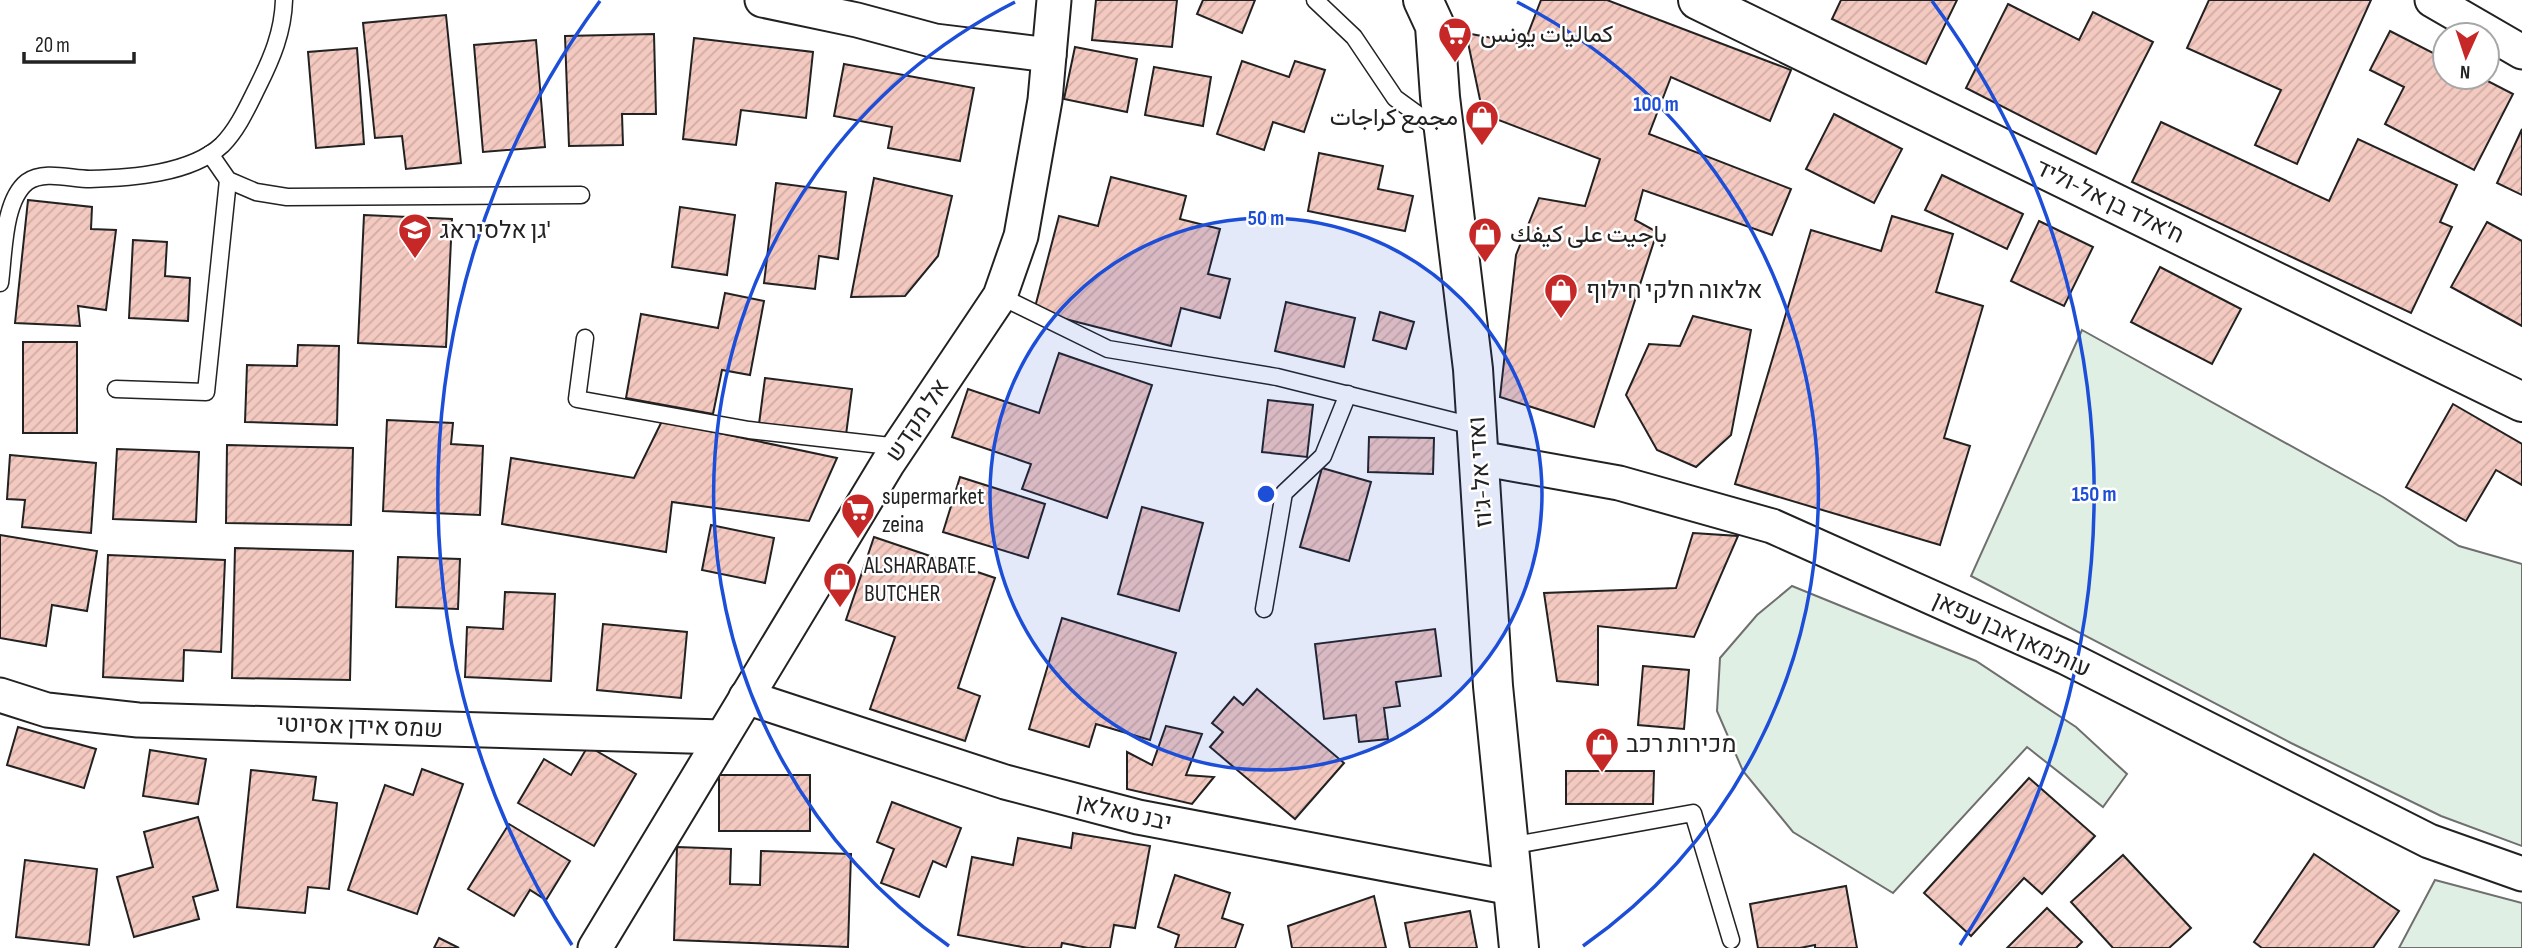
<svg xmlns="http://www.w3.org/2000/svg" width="2522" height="948" viewBox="0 0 2522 948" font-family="'Sofia Sans Condensed',Vazirmatn,Heebo,sans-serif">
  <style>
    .green { fill: #e0efe3; stroke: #6f6f6f; stroke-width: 2 }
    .building { fill: url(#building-hatch); stroke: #222; stroke-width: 2 }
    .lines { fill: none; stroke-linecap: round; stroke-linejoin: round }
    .lane-casing { stroke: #222; stroke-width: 19 }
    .street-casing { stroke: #222; stroke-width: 37 }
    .secondary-casing { stroke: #222; stroke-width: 42 }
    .lane { stroke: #fff; stroke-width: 16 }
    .street { stroke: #fff; stroke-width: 33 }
    .secondary { stroke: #fff; stroke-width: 38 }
    .ring { fill: none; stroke: #1d4ed8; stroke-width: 3.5 }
    .labels { text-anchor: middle; stroke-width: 5; stroke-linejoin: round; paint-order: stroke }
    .poi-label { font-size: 24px; fill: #222; stroke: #fff; text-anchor: start }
    .street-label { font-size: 24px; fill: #222; stroke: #fff }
    .centre { fill: #1d4ed8; stroke: #fff; stroke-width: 3.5 }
    .ring-label { font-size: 21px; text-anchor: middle; font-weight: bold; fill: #1d4ed8; stroke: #fff; stroke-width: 5; stroke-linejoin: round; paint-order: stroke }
  </style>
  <defs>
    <pattern id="building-hatch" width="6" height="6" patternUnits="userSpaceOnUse" patternTransform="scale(1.75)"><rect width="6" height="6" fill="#f3c9c0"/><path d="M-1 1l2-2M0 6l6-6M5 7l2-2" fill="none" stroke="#d0aca5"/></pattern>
  </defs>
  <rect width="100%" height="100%" fill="#fff"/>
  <g class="green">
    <path d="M 2082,330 L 2383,497 L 2459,546 L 2522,564 L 2522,846 L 2441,816 L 2291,743 L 1971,576 Z"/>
    <path d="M 1792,586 L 1976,661 L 2076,727 L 2127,774 L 2103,807 L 2027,747 L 1893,893 L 1793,832 L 1743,771 L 1717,711 L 1720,658 L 1757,615 Z"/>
    <path d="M 2435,880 L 2522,903 L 2522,948 L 2399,948 Z"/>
  </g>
  <g class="building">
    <path d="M 1096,0 L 1177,0 L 1172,47 L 1092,40 Z"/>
    <path d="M 1203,0 L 1255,0 L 1242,33 L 1197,14 Z"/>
    <path d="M 1541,0 L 1607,0 L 1791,70 L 1770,121 L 1671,77 L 1649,134 L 1791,189 L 1772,235 L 1643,190 L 1635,220 L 1657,232 L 1594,427 L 1500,397 L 1516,255 L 1539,198 L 1585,206 L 1600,159 L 1483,114 L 1466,33 L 1524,44 Z"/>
    <path d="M 1841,0 L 1957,0 L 1926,64 L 1832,19 Z"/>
    <path d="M 2209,0 L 2371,0 L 2297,164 L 2255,145 L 2281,90 L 2187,48 Z"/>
    <path d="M 2008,4 L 2079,40 L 2093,12 L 2153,42 L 2096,154 L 1966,88 Z"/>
    <path d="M 446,15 L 461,163 L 406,169 L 402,136 L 375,138 L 363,23 Z"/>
    <path d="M 2390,31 L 2445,59 L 2445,77 L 2480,77 L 2513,94 L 2474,170 L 2385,124 L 2404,87 L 2370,70 Z"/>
    <path d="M 654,34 L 656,114 L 622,114 L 623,145 L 569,146 L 565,36 Z"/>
    <path d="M 694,38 L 813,52 L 806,118 L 741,110 L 736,145 L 683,139 Z"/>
    <path d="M 536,40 L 545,147 L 483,152 L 474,45 Z"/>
    <path d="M 1075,47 L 1137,59 L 1127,112 L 1064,99 Z"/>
    <path d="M 357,48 L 364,144 L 316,148 L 308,52 Z"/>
    <path d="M 1242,61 L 1289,77 L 1295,61 L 1325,70 L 1304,132 L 1273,122 L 1264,150 L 1217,134 Z"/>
    <path d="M 844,64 L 974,88 L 960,161 L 888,148 L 892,127 L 834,116 Z"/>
    <path d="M 1154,67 L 1211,77 L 1203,126 L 1145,115 Z"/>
    <path d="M 1834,114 L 1902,149 L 1874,203 L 1806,169 Z"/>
    <path d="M 2161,122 L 2329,201 L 2358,139 L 2457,185 L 2440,222 L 2452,227 L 2411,313 L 2132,182 Z"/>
    <path d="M 2522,129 L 2522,195 L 2497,183 Z"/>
    <path d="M 1319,153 L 1383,166 L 1378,189 L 1413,196 L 1405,231 L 1308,211 Z"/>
    <path d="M 1942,175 L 2023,214 L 2007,249 L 1925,210 Z"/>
    <path d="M 1111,177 L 1186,196 L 1180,219 L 1220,229 L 1208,274 L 1230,279 L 1220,318 L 1181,308 L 1171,346 L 1034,311 L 1059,216 L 1098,226 Z"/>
    <path d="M 874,178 L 952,196 L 938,256 L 905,296 L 851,297 Z"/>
    <path d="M 776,183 L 846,192 L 838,259 L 819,256 L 815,289 L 764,283 Z"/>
    <path d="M 28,200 L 92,207 L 91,229 L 116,230 L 106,310 L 78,306 L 80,326 L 15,323 Z"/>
    <path d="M 680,207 L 735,215 L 727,275 L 672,267 Z"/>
    <path d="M 364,215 L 452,219 L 446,347 L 358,343 Z"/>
    <path d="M 1892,216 L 1953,234 L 1936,292 L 1983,306 L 1944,438 L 1970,446 L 1940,545 L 1735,484 L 1811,230 L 1881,251 Z"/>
    <path d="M 2039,221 L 2093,247 L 2064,306 L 2011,281 Z"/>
    <path d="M 2487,222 L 2522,241 L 2522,326 L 2451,287 Z"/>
    <path d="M 133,240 L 167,242 L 165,276 L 190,278 L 188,321 L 129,318 Z"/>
    <path d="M 2160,267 L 2241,309 L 2212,364 L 2131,322 Z"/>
    <path d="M 725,293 L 764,301 L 750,375 L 722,370 L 713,414 L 626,398 L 641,314 L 718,328 Z"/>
    <path d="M 1286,302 L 1355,318 L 1344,367 L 1275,351 Z"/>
    <path d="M 1380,312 L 1414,322 L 1406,349 L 1373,340 Z"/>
    <path d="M 1693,316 L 1751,330 L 1731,435 L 1696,467 L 1657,450 L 1626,395 L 1649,344 L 1680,346 Z"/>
    <rect x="23" y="342" width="54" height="91"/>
    <path d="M 298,345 L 339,346 L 337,425 L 245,422 L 247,365 L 297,366 Z"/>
    <path d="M 1059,353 L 1152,385 L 1107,518 L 1022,489 L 1031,464 L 952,437 L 968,389 L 1039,413 Z"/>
    <path d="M 765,378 L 852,389 L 846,435 L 759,424 Z"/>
    <path d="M 1268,400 L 1313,405 L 1307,457 L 1262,452 Z"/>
    <path d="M 2453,404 L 2522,444 L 2522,485 L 2496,470 L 2466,521 L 2406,487 Z"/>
    <path d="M 387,420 L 453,423 L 451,444 L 483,446 L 480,515 L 383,511 Z"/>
    <path d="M 662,421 L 837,458 L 809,521 L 672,502 L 666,552 L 502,524 L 511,458 L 634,478 Z"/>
    <path d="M 1369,437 L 1434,438 L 1433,474 L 1368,472 Z"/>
    <path d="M 227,445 L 353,448 L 351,525 L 226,523 Z"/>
    <path d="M 117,449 L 199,452 L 196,522 L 113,519 Z"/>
    <path d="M 10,455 L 96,463 L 91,533 L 22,527 L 25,500 L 7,499 Z"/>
    <path d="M 1322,468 L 1371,482 L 1349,561 L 1300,547 Z"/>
    <path d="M 960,477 L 1045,504 L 1028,558 L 943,532 Z"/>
    <path d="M 1142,507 L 1203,523 L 1179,611 L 1118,594 Z"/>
    <path d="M 711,525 L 774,538 L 765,583 L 702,570 Z"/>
    <path d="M 1693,533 L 1738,536 L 1694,637 L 1598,626 L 1598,685 L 1557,681 L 1544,593 L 1676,588 Z"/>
    <path d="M 0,535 L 97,551 L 87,611 L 52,605 L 46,646 L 0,638 Z"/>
    <path d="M 874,537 L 995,578 L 958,688 L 980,696 L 965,741 L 870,709 L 895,637 L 846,620 Z"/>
    <path d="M 235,548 L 353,551 L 350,680 L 232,678 Z"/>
    <path d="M 108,555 L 225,560 L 221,652 L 184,650 L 183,681 L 103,677 Z"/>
    <path d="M 398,557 L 460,559 L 458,609 L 396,607 Z"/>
    <path d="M 505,592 L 555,594 L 551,681 L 465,677 L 467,627 L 503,629 Z"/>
    <path d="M 1062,618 L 1176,653 L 1150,740 L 1096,724 L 1089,747 L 1029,729 Z"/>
    <path d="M 603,624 L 687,632 L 681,698 L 597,690 Z"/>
    <path d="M 1435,629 L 1441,676 L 1396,682 L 1400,706 L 1384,708 L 1388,739 L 1359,742 L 1356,715 L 1324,719 L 1315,644 Z"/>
    <path d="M 1643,666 L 1689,670 L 1684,729 L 1638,725 Z"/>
    <path d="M 1257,689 L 1344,763 L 1295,819 L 1210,747 L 1223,732 L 1212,723 L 1234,697 L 1243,705 Z"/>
    <path d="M 1166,726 L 1202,734 L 1186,775 L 1214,777 L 1192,804 L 1127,789 L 1127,752 L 1152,765 Z"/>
    <path d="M 18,727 L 96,749 L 84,788 L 7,765 Z"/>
    <path d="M 588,746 L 636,774 L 594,846 L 518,803 L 544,759 L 571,775 Z"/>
    <path d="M 150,750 L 206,759 L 198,804 L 143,796 Z"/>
    <path d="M 422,769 L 463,784 L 417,914 L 348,890 L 385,785 L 413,795 Z"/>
    <path d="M 251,770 L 316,777 L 313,800 L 337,803 L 329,889 L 308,887 L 305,913 L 237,907 Z"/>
    <path d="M 1566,771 L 1654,771 L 1653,804 L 1566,804 Z"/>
    <rect x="719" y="775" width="91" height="56"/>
    <path d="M 2029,778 L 2095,836 L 2042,894 L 2024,878 L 1971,936 L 1924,893 Z"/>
    <path d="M 892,802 L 961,828 L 946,867 L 933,861 L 919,897 L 881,883 L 894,849 L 877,842 Z"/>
    <path d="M 198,817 L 218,890 L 193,897 L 199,919 L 134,937 L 117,877 L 153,867 L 144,832 Z"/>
    <path d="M 509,824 L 570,861 L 546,900 L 530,890 L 514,916 L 468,889 Z"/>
    <path d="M 1073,833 L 1150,846 L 1135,928 L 1114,925 L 1110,948 L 1088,948 L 1062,943 L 1061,948 L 1028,948 L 958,935 L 972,857 L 1013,865 L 1018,838 L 1071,848 Z"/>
    <path d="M 677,847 L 731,849 L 730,884 L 760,885 L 761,851 L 851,854 L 848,947 L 674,940 Z"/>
    <path d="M 2314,854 L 2399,911 L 2373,948 L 2262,948 L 2254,942 Z"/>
    <path d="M 2123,855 L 2191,928 L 2169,948 L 2113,948 L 2071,902 Z"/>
    <path d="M 25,860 L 97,869 L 89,945 L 16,937 Z"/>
    <path d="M 1175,875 L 1230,893 L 1222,918 L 1243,925 L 1235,948 L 1175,948 L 1179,935 L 1158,927 Z"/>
    <path d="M 1846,886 L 1857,948 L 1815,948 L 1815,945 L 1800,948 L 1758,948 L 1750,904 Z"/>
    <path d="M 1374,896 L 1386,948 L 1292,948 L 1288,926 Z"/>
    <path d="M 2047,908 L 2082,942 L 2076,948 L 2007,948 Z"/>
    <path d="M 1470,911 L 1477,948 L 1410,948 L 1405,923 Z"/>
    <path d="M 439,938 L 459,948 L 434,948 Z"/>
  </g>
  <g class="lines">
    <g class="lane-casing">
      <g id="lane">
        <path d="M 1315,0 L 1354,37 L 1395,98 L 1439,130"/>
        <path d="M 210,154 L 228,180 L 256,192 L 287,197 L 581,195"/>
        <path d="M 0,283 C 4,254 3,201 27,182 C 44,170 71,179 90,179 C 130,178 191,174 222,145 C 238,129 248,106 258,86 C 272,58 283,32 284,0"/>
        <path d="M 1000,296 L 1108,349 L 1277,377 L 1477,427"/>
        <path d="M 585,338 L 577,399 L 749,430 L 899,447"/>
        <path d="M 116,389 L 206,392 L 228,180"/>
        <path d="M 1264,609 L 1284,493 L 1323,456 L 1348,394"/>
        <path d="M 1510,846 L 1693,813 L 1731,940"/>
      </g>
    </g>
    <g class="street-casing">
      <g id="street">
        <path d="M 762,0 L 857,20 L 935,41 L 1049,55"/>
        <path d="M 2432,0 L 2522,52"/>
        <path d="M 1479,458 L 1619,483 L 1772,526 L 2065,657 L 2429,841 L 2522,874"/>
        <path d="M 0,695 L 47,710 L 138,720 L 722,737"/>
        <path d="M 746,697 L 1005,782 L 1138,817 L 1512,888"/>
        <path d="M 595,948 L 888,463 L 1000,296 L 1021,236 L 1045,100 L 1054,0"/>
      </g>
    </g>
    <g class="secondary-casing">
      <g id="secondary">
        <path d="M 1423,0 L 1435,26 L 1440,97 L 1473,369 L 1493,686 L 1519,948"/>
        <path d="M 1698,0 L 2522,402"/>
      </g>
    </g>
    <use href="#lane" class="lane"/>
    <use href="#street" class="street"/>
    <use href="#secondary" class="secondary"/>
  </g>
  <circle cx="1266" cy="494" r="276" fill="#1d4ed8" fill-opacity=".12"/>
  <g class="ring">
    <circle cx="1266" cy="494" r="276"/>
    <path d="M949 946A552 552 0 0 1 1015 2M1517 2A552 552 0 0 1 1583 946"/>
    <path d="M572 945A828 828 0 0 1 600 1M1932 1A828 828 0 0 1 1960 945"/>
  </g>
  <defs>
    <g id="supermarket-pin" transform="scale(1.75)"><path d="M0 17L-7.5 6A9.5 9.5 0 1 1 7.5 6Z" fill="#c62828" stroke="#fff"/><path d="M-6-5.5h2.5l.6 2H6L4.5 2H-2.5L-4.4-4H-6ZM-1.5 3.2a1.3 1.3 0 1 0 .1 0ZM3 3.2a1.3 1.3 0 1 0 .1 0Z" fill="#fff"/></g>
    <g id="shop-pin" transform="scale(1.75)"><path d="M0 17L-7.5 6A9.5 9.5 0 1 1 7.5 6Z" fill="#c62828" stroke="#fff"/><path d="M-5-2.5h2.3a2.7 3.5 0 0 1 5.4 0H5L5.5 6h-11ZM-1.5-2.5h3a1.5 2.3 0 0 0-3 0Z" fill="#fff"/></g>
    <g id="school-pin" transform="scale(1.75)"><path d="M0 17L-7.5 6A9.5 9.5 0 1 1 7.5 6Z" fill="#c62828" stroke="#fff"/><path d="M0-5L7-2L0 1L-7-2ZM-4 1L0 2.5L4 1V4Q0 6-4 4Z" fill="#fff"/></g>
  </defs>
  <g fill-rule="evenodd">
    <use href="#supermarket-pin" x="1455" y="34"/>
    <use href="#shop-pin" x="1482" y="117"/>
    <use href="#school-pin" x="415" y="230"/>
    <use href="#shop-pin" x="1485" y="234"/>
    <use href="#shop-pin" x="1561" y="290"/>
    <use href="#supermarket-pin" x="858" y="510"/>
    <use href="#shop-pin" x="840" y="579"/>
    <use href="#shop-pin" x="1602" y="744"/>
  </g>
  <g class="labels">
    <g class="poi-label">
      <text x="1480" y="42">كماليات يونس</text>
      <text x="1458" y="125" text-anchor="end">مجمع كراجات</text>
      <text x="440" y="238">גן אלסיראג'</text>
      <text x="1510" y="242">باجيت على كيفك</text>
      <text x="1586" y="298">אלאוה חלקי חילוף</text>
      <text x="882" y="504">supermarket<tspan x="882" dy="28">zeina</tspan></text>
      <text x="864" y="573">ALSHARABATE<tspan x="864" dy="28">BUTCHER</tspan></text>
      <text x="1626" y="752">מכירות רכב</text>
    </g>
    <g class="street-label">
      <text transform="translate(2110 201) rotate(26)" y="8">ח'אלד בן אל-וליד</text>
      <text transform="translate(917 420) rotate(-56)" y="8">אל מקדש</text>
      <text transform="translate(1480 472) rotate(-94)" y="8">ואדי אל-ג'וז</text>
      <text transform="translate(2012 634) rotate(25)" y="8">עות'מאן אבן עפאן</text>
      <text transform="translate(360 726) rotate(2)" y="8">שמס אידן אסיוטי</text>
      <text transform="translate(1124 812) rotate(13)" y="8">יבנ טאלאן</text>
    </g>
  </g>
  <circle cx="1266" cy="494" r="10" class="centre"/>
  <g class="ring-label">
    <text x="1656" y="111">100 m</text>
    <text x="1266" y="225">50 m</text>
    <text x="2094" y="501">150 m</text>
  </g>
  <g transform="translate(2466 56) rotate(183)"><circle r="33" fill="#ffffff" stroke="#a7a7a7" stroke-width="2"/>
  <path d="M0-5L12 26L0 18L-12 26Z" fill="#c62828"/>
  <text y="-10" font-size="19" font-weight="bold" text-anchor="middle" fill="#222222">N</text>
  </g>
  <path d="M24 52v10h110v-10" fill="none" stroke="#222222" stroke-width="3.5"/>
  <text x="35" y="52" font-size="21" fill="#222222" stroke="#ffffff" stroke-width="5" paint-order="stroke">20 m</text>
</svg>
